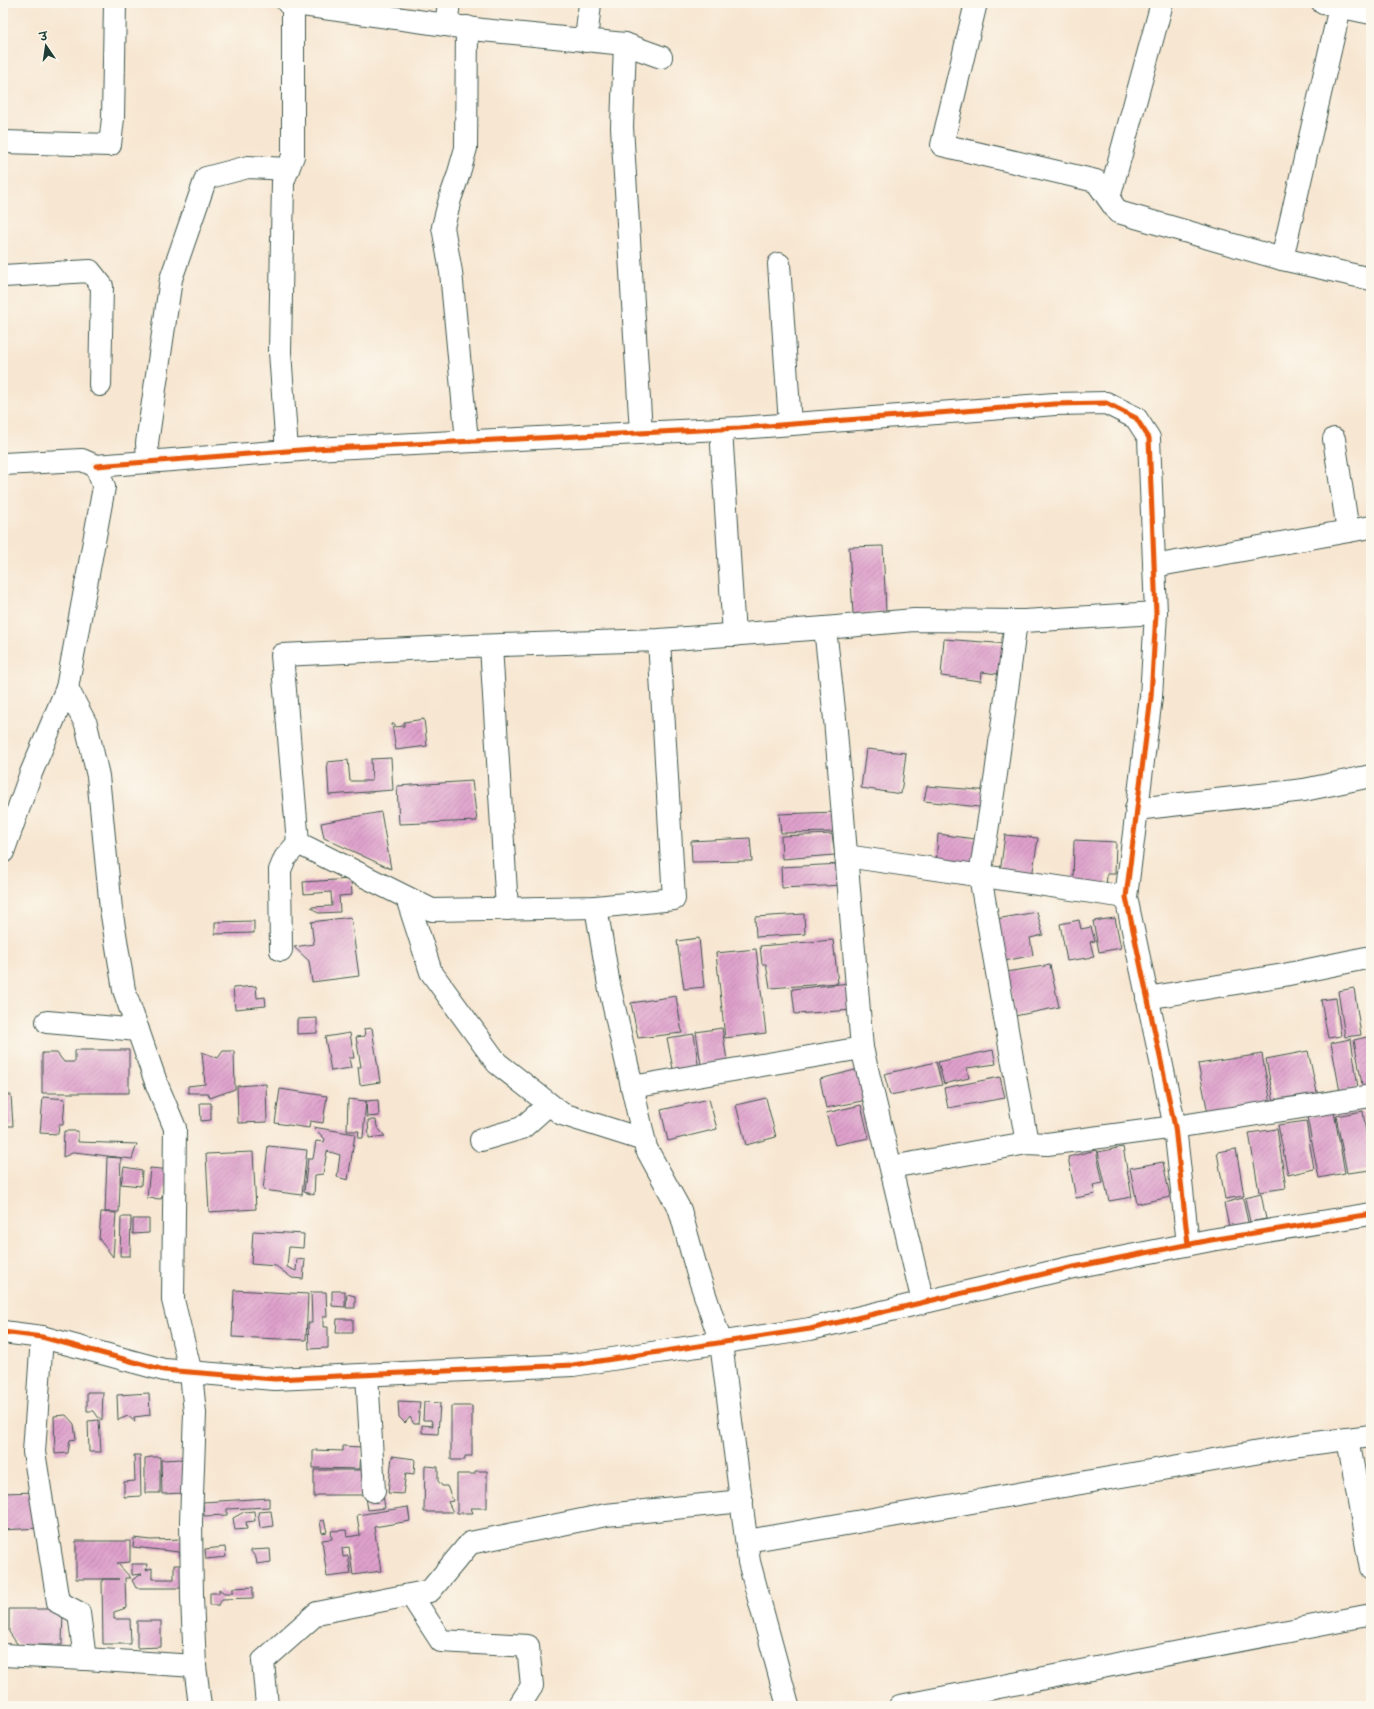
<svg xmlns="http://www.w3.org/2000/svg" width="1374" height="1709" viewBox="0 0 1374 1709" font-family="'Shantell Sans','Playpen Sans Deva',sans-serif">
  <style>
    .building { fill: url(#building-hatch) }
    .lines { fill: none; stroke-linecap: round; stroke-linejoin: round }
    .street-casing { stroke: #3f564c; stroke-width: 24 }
    .street { stroke: #fff; stroke-width: 22 }
    .cycleway-casing { stroke: #fbf7ec; stroke-width: 8 }
    .cycleway { stroke: #e8590c; stroke-width: 5 }
  </style>
  <defs>
    <pattern id="building-hatch" width="6" height="6" patternUnits="userSpaceOnUse"><rect width="6" height="6" fill="#dfa0cc"/><path d="M-1 1l2-2M0 6l6-6M5 7l2-2" fill="none" stroke="#b484a6"/></pattern>
  </defs>
  <rect width="100%" height="100%" fill="#fbf7ec"/>
  <filter id="ink" filterUnits="userSpaceOnUse"><feTurbulence type="fractalNoise" baseFrequency=".025" numOctaves="2"/><feDisplacementMap in="SourceGraphic" scale="8" xChannelSelector="R" yChannelSelector="G"/><feConvolveMatrix kernelMatrix="1 2 1 2 8 2 1 2 1" color-interpolation-filters="sRGB"/></filter>
  <filter id="wash" filterUnits="userSpaceOnUse"><feTurbulence type="fractalNoise" baseFrequency=".012" numOctaves="4" result="noise"/><feDisplacementMap in="SourceGraphic" scale="16" xChannelSelector="R" yChannelSelector="G"/><feGaussianBlur stdDeviation="0.9" result="paint"/><feColorMatrix in="noise" values="0 0 0 0 0 0 0 0 0 0 0 0 0 0 0 0 0 1.4 0 .05"/><feComposite in="paint" operator="in"/></filter>
  <g filter="url(#wash)">
    <rect width="100%" height="100%" fill="#f7e6d1"/>
    <g id="blocks">
      <g class="building">
        <path d="M 883,546 L 886,612 L 853,614 L 849,547 Z"/>
        <path d="M 944,639 L 1008,644 L 1005,675 L 982,672 L 981,681 L 941,676 Z"/>
        <path d="M 424,719 L 427,746 L 396,750 L 392,724 L 395,724 L 395,727 L 404,726 L 404,722 Z"/>
        <path d="M 866,749 L 906,753 L 901,794 L 861,788 Z"/>
        <path d="M 391,758 L 393,790 L 329,795 L 327,762 L 348,760 L 350,781 L 372,781 L 371,759 Z"/>
        <path d="M 472,781 L 477,821 L 399,824 L 397,786 Z"/>
        <path d="M 927,786 L 991,791 L 988,808 L 924,801 Z"/>
        <path d="M 381,812 L 391,869 L 324,838 L 321,823 Z"/>
        <path d="M 836,812 L 837,832 L 781,833 L 779,814 Z"/>
        <path d="M 832,834 L 835,855 L 782,859 L 781,836 Z"/>
        <path d="M 938,834 L 982,840 L 977,872 L 936,866 Z"/>
        <path d="M 1005,835 L 1038,838 L 1032,877 L 1000,873 Z"/>
        <path d="M 750,838 L 752,861 L 692,862 L 691,841 Z"/>
        <path d="M 1074,840 L 1116,842 L 1115,874 L 1107,874 L 1106,889 L 1073,885 Z"/>
        <path d="M 842,864 L 844,885 L 782,888 L 781,867 Z"/>
        <path d="M 351,879 L 352,895 L 339,896 L 340,912 L 318,913 L 311,907 L 332,906 L 331,892 L 304,894 L 303,882 Z"/>
        <path d="M 1037,912 L 1043,935 L 1030,938 L 1033,955 L 1005,961 L 996,919 Z"/>
        <path d="M 804,914 L 805,934 L 756,937 L 755,917 Z"/>
        <path d="M 351,917 L 359,976 L 312,982 L 309,961 L 294,947 L 314,944 L 311,922 Z"/>
        <path d="M 1115,918 L 1121,948 L 1099,952 L 1093,921 Z"/>
        <path d="M 1079,920 L 1081,929 L 1091,927 L 1095,941 L 1090,942 L 1094,957 L 1067,961 L 1060,924 Z"/>
        <path d="M 254,921 L 254,933 L 215,934 L 215,922 Z"/>
        <path d="M 699,938 L 704,987 L 684,989 L 677,941 Z"/>
        <path d="M 833,940 L 838,983 L 770,988 L 766,964 L 762,964 L 760,946 Z"/>
        <path d="M 756,949 L 766,1033 L 725,1038 L 716,953 Z"/>
        <path d="M 1050,965 L 1059,1007 L 1015,1016 L 1006,972 Z"/>
        <path d="M 850,983 L 853,1010 L 795,1014 L 792,989 Z"/>
        <path d="M 256,986 L 257,998 L 265,997 L 266,1006 L 235,1009 L 233,988 Z"/>
        <path d="M 1354,988 L 1361,1035 L 1345,1037 L 1338,991 Z"/>
        <path d="M 676,996 L 682,1033 L 638,1038 L 631,1003 Z"/>
        <path d="M 1336,998 L 1341,1036 L 1328,1038 L 1321,1000 Z"/>
        <path d="M 317,1018 L 317,1033 L 297,1034 L 297,1019 Z"/>
        <path d="M 372,1028 L 380,1082 L 360,1085 L 358,1067 L 361,1067 L 356,1037 L 365,1036 L 364,1029 Z"/>
        <path d="M 722,1028 L 728,1067 L 702,1071 L 696,1032 Z"/>
        <path d="M 350,1033 L 354,1058 L 349,1058 L 351,1068 L 331,1071 L 325,1037 Z"/>
        <path d="M 694,1034 L 699,1071 L 674,1074 L 667,1038 Z"/>
        <path d="M 1371,1036 L 1371,1088 L 1363,1090 L 1354,1040 Z"/>
        <path d="M 1351,1039 L 1358,1088 L 1340,1092 L 1331,1043 Z"/>
        <path d="M 75,1050 L 129,1050 L 129,1093 L 42,1093 L 42,1053 L 57,1053 L 64,1062 L 75,1062 Z"/>
        <path d="M 993,1050 L 996,1064 L 967,1068 L 969,1078 L 944,1084 L 938,1062 Z"/>
        <path d="M 223,1051 L 234,1051 L 235,1089 L 210,1098 L 208,1093 L 188,1093 L 188,1086 L 205,1084 L 202,1052 L 218,1058 Z"/>
        <path d="M 1308,1051 L 1319,1101 L 1275,1108 L 1266,1059 Z"/>
        <path d="M 1262,1054 L 1272,1109 L 1209,1118 L 1198,1064 Z"/>
        <path d="M 3,1055 L 5,1055 L 6,1093 L 3,1093 Z"/>
        <path d="M 936,1062 L 942,1085 L 890,1095 L 884,1074 Z"/>
        <path d="M 859,1069 L 867,1100 L 826,1108 L 820,1079 Z"/>
        <path d="M 1000,1077 L 1005,1098 L 948,1108 L 944,1088 Z"/>
        <path d="M 266,1084 L 267,1122 L 238,1123 L 237,1086 Z"/>
        <path d="M 280,1089 L 327,1096 L 323,1123 L 310,1121 L 309,1128 L 275,1123 Z"/>
        <path d="M 3,1095 L 11,1095 L 13,1126 L 3,1126 Z"/>
        <path d="M 43,1097 L 65,1099 L 63,1125 L 59,1125 L 58,1134 L 40,1133 Z"/>
        <path d="M 766,1098 L 776,1137 L 746,1145 L 736,1105 Z"/>
        <path d="M 348,1099 L 366,1101 L 363,1138 L 358,1138 L 359,1131 L 347,1131 Z"/>
        <path d="M 709,1099 L 717,1129 L 668,1141 L 661,1110 Z"/>
        <path d="M 378,1100 L 379,1116 L 367,1117 L 366,1101 Z"/>
        <path d="M 200,1103 L 211,1103 L 211,1120 L 201,1121 Z"/>
        <path d="M 861,1105 L 869,1138 L 835,1145 L 826,1113 Z"/>
        <path d="M 1363,1111 L 1371,1170 L 1347,1173 L 1336,1116 Z"/>
        <path d="M 1334,1112 L 1345,1173 L 1319,1178 L 1307,1117 Z"/>
        <path d="M 1368,1118 L 1371,1118 L 1371,1133 L 1370,1133 Z"/>
        <path d="M 368,1120 L 376,1120 L 377,1127 L 385,1136 L 369,1138 Z"/>
        <path d="M 1306,1121 L 1314,1169 L 1288,1175 L 1278,1125 Z"/>
        <path d="M 313,1127 L 355,1134 L 348,1180 L 337,1177 L 340,1155 L 327,1151 L 323,1174 L 315,1175 L 314,1195 L 304,1192 L 308,1159 L 313,1159 L 316,1141 L 324,1142 L 325,1139 Z"/>
        <path d="M 1277,1129 L 1286,1188 L 1259,1192 L 1249,1133 Z"/>
        <path d="M 64,1131 L 78,1131 L 78,1142 L 137,1144 L 132,1159 L 75,1152 L 63,1157 Z"/>
        <path d="M 268,1146 L 307,1150 L 302,1195 L 263,1190 Z"/>
        <path d="M 1123,1147 L 1132,1197 L 1109,1201 L 1098,1152 Z"/>
        <path d="M 1236,1149 L 1244,1196 L 1225,1199 L 1217,1152 Z"/>
        <path d="M 1096,1150 L 1103,1183 L 1093,1185 L 1095,1194 L 1076,1198 L 1068,1157 Z"/>
        <path d="M 253,1152 L 256,1209 L 209,1212 L 206,1154 Z"/>
        <path d="M 107,1157 L 121,1158 L 119,1212 L 105,1212 Z"/>
        <path d="M 1163,1162 L 1170,1197 L 1137,1204 L 1130,1168 Z"/>
        <path d="M 124,1167 L 142,1170 L 141,1186 L 121,1184 Z"/>
        <path d="M 150,1168 L 172,1170 L 161,1199 L 147,1198 Z"/>
        <path d="M 1261,1194 L 1266,1219 L 1250,1222 L 1245,1198 Z"/>
        <path d="M 1243,1198 L 1249,1227 L 1230,1232 L 1224,1203 Z"/>
        <path d="M 101,1212 L 116,1213 L 113,1257 L 99,1239 Z"/>
        <path d="M 121,1217 L 131,1217 L 130,1256 L 120,1256 Z"/>
        <path d="M 133,1219 L 149,1219 L 149,1233 L 133,1234 Z"/>
        <path d="M 253,1231 L 304,1234 L 303,1248 L 289,1247 L 287,1267 L 296,1271 L 297,1259 L 305,1260 L 303,1279 L 292,1278 L 276,1266 L 251,1264 Z"/>
        <path d="M 234,1290 L 308,1294 L 306,1340 L 232,1337 Z"/>
        <path d="M 332,1291 L 345,1291 L 345,1307 L 332,1306 Z"/>
        <path d="M 311,1292 L 326,1292 L 327,1317 L 323,1317 L 323,1327 L 328,1327 L 328,1348 L 309,1349 L 308,1323 L 312,1323 Z"/>
        <path d="M 347,1294 L 355,1296 L 355,1308 L 346,1308 Z"/>
        <path d="M 337,1319 L 353,1319 L 353,1333 L 336,1333 Z"/>
        <path d="M 87,1392 L 103,1392 L 102,1420 L 98,1417 L 94,1411 L 87,1411 Z"/>
        <path d="M 149,1393 L 150,1415 L 134,1417 L 135,1422 L 128,1416 L 118,1420 L 117,1395 Z"/>
        <path d="M 398,1401 L 420,1402 L 418,1424 L 414,1424 L 410,1417 L 405,1423 L 399,1417 Z"/>
        <path d="M 424,1402 L 440,1403 L 438,1434 L 422,1433 L 422,1425 L 433,1426 L 431,1420 L 423,1420 Z"/>
        <path d="M 451,1406 L 472,1406 L 472,1456 L 465,1456 L 465,1460 L 451,1460 Z"/>
        <path d="M 66,1415 L 74,1424 L 76,1439 L 70,1440 L 68,1453 L 55,1454 L 54,1416 Z"/>
        <path d="M 99,1420 L 101,1452 L 89,1452 L 88,1421 Z"/>
        <path d="M 343,1446 L 361,1447 L 360,1469 L 313,1468 L 313,1450 L 343,1451 Z"/>
        <path d="M 134,1455 L 140,1455 L 141,1496 L 124,1497 L 124,1482 L 135,1481 Z"/>
        <path d="M 392,1456 L 415,1459 L 414,1474 L 406,1473 L 403,1494 L 388,1493 Z"/>
        <path d="M 151,1457 L 160,1457 L 160,1493 L 145,1493 L 145,1458 Z"/>
        <path d="M 184,1459 L 184,1493 L 162,1494 L 161,1460 Z"/>
        <path d="M 425,1466 L 438,1467 L 438,1481 L 442,1486 L 447,1486 L 453,1501 L 448,1502 L 453,1512 L 424,1512 Z"/>
        <path d="M 314,1470 L 367,1470 L 367,1495 L 318,1495 L 314,1498 Z"/>
        <path d="M 475,1471 L 487,1471 L 487,1508 L 471,1508 L 473,1513 L 457,1513 L 457,1474 L 475,1474 Z"/>
        <path d="M 38,1492 L 39,1528 L 3,1530 L 3,1493 Z"/>
        <path d="M 383,1495 L 385,1508 L 368,1510 L 366,1497 Z"/>
        <path d="M 269,1498 L 269,1507 L 227,1509 L 227,1515 L 204,1516 L 203,1502 Z"/>
        <path d="M 408,1507 L 410,1521 L 374,1527 L 381,1571 L 353,1575 L 349,1547 L 342,1548 L 343,1557 L 348,1556 L 351,1574 L 327,1577 L 322,1540 L 332,1539 L 331,1531 L 346,1530 L 347,1537 L 360,1535 L 357,1515 Z"/>
        <path d="M 254,1511 L 255,1521 L 246,1522 L 247,1529 L 235,1530 L 233,1518 L 244,1512 Z"/>
        <path d="M 271,1511 L 273,1526 L 260,1528 L 258,1512 Z"/>
        <path d="M 324,1520 L 327,1532 L 322,1533 L 320,1521 Z"/>
        <path d="M 134,1538 L 150,1540 L 184,1539 L 184,1556 L 180,1556 L 179,1552 L 133,1547 Z"/>
        <path d="M 76,1541 L 130,1541 L 130,1562 L 117,1563 L 131,1578 L 125,1578 L 126,1608 L 114,1612 L 114,1619 L 130,1619 L 131,1644 L 103,1644 L 102,1579 L 119,1579 L 76,1579 Z"/>
        <path d="M 225,1547 L 226,1557 L 206,1559 L 205,1549 Z"/>
        <path d="M 270,1549 L 271,1562 L 257,1564 L 256,1558 L 250,1550 Z"/>
        <path d="M 132,1564 L 147,1564 L 146,1570 L 152,1568 L 152,1579 L 174,1579 L 174,1565 L 186,1565 L 186,1584 L 181,1588 L 136,1588 L 132,1580 L 142,1574 L 132,1575 Z"/>
        <path d="M 253,1587 L 253,1598 L 222,1599 L 219,1605 L 210,1605 L 210,1593 L 219,1593 L 219,1589 L 224,1593 L 233,1593 L 233,1588 Z"/>
        <path d="M 9,1609 L 63,1609 L 62,1645 L 18,1645 L 9,1632 Z"/>
        <path d="M 137,1621 L 161,1621 L 161,1647 L 137,1648 Z"/>
      </g>
    </g>
  </g>
  <g filter="url(#ink)">
    <use href="#blocks" fill-opacity="0" stroke="#3f564c" stroke-width="1"/>
    <g class="lines">
      <g class="street-casing">
        <g id="street">
          <path d="M 288,3 L 482,30 L 625,44 L 661,57"/>
          <path d="M 976,3 L 942,145 L 1096,181 L 1118,212 L 1282,259 L 1371,279"/>
          <path d="M 1323,3 L 1371,13"/>
          <path d="M 446,25 L 449,3"/>
          <path d="M 467,27 L 466,148 L 458,176 L 450,199 L 443,227 L 451,272 L 467,441"/>
          <path d="M 586,41 L 590,3"/>
          <path d="M 625,44 L 622,127 L 641,432"/>
          <path d="M 3,142 L 110,145 L 113,118 L 115,3"/>
          <path d="M 1109,198 L 1162,3"/>
          <path d="M 1282,259 L 1340,7"/>
          <path d="M 779,264 L 790,424"/>
          <path d="M 3,276 L 90,271 L 102,286 L 100,385"/>
          <path d="M 721,429 L 734,635"/>
          <path d="M 1334,439 L 1348,531"/>
          <path d="M 287,451 L 280,352 L 283,182 L 293,156 L 293,4"/>
          <path d="M 148,462 L 147,443 L 171,279 L 206,178 L 248,167 L 288,169"/>
          <path d="M 3,464 L 82,460 L 96,466 L 104,487 L 67,688 L 31,773 L 3,852"/>
          <path d="M 96,466 L 313,449 L 740,428 L 1055,404 L 1106,403 L 1136,418 L 1149,438 L 1156,613 L 1151,697 L 1126,897 L 1175,1127 L 1188,1244"/>
          <path d="M 1154,566 L 1371,527"/>
          <path d="M 1016,621 L 996,774 L 980,876 L 1027,1143"/>
          <path d="M 659,640 L 674,899 L 596,907 L 432,910 L 298,843 L 282,655 L 472,646 L 659,640 L 825,628"/>
          <path d="M 491,646 L 507,909"/>
          <path d="M 1136,809 L 1304,790 L 1371,776"/>
          <path d="M 846,856 L 1126,897"/>
          <path d="M 407,898 L 431,972 L 497,1063 L 562,1114 L 644,1140"/>
          <path d="M 596,907 L 609,985 L 646,1148 L 680,1210 L 697,1271 L 721,1343 L 749,1562 L 788,1706"/>
          <path d="M 281,950 L 280,870 L 285,858 L 298,843"/>
          <path d="M 1147,998 L 1284,975 L 1371,957"/>
          <path d="M 47,1022 L 138,1030"/>
          <path d="M 632,1087 L 862,1048"/>
          <path d="M 481,1140 L 522,1128 L 549,1104"/>
          <path d="M 891,1167 L 1027,1143 L 1047,1144 L 1175,1127 L 1371,1096"/>
          <path d="M 923,1302 L 862,1048 L 835,719 L 825,628 L 914,620 L 1024,621 L 1156,613"/>
          <path d="M 3,1332 L 42,1337 L 164,1370 L 275,1379 L 573,1365 L 810,1329 L 1069,1268 L 1211,1240 L 1371,1214"/>
          <path d="M 42,1337 L 34,1452 L 58,1602 L 79,1613 L 85,1659"/>
          <path d="M 367,1375 L 374,1491"/>
          <path d="M 1348,1439 L 1371,1569"/>
          <path d="M 747,1541 L 1300,1445 L 1371,1436"/>
          <path d="M 411,1595 L 441,1641 L 528,1646 L 532,1686 L 519,1706"/>
          <path d="M 3,1655 L 85,1659 L 195,1666 L 192,1597 L 191,1521 L 195,1413 L 191,1373 L 173,1300 L 175,1128 L 157,1085 L 124,990 L 111,909 L 98,776 L 86,724 L 67,688"/>
          <path d="M 195,1666 L 200,1706"/>
          <path d="M 267,1706 L 263,1661 L 317,1613 L 430,1591 L 470,1543 L 606,1515 L 742,1501"/>
          <path d="M 900,1706 L 1371,1615"/>
        </g>
      </g>
      <use href="#street" class="street"/>
      <g class="cycleway-casing">
        <g id="cycleway">
          <path d="M 96,466 L 313,449 L 740,428 L 1055,404 L 1106,403 L 1136,418 L 1149,438 L 1156,613 L 1151,697 L 1126,897 L 1175,1127 L 1188,1244"/>
          <path d="M 3,1332 L 42,1337 L 164,1370 L 275,1379 L 573,1365 L 810,1329 L 1069,1268 L 1211,1240 L 1371,1214"/>
        </g>
      </g>
      <use href="#cycleway" class="cycleway"/>
    </g>
  </g>
  <rect width="1374" height="1709" fill="none" stroke="#fbf7ec" stroke-width="16"/>
  <g transform="translate(46 46) rotate(347)" stroke="#fbf7ec" stroke-width="3" paint-order="stroke">
  <path d="M0-3L7 15L0 10L-7 15Z" fill="#1f3d34"/>
  <text y="-6" font-size="11" font-weight="bold" text-anchor="middle" fill="#1f3d34">उ</text>
  </g>
</svg>
